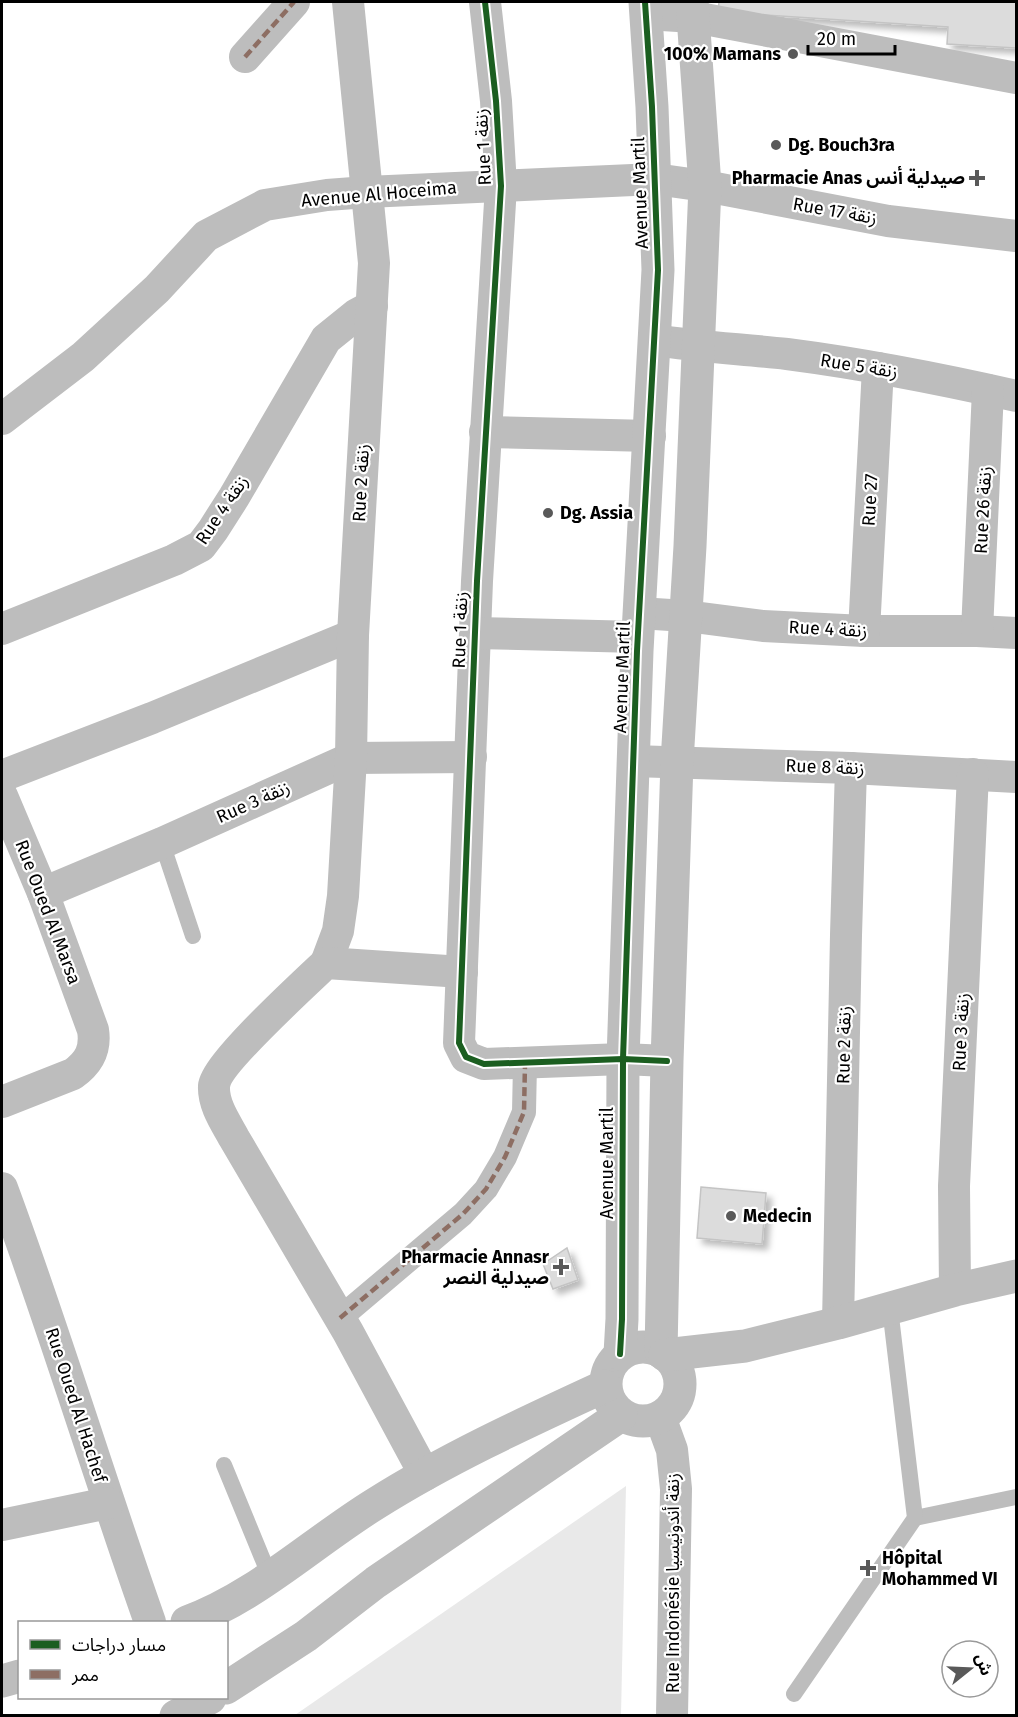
<svg xmlns="http://www.w3.org/2000/svg" width="1018" height="1717" viewBox="0 0 1018 1717" font-family="'Fira Sans','Noto Sans Arabic',sans-serif">
  <style>
    .green { fill: #e9e9e9 }
    .building { fill: #dcdcdc; stroke: #c4c4c4; stroke-width: 1.5; filter: url(#shadow) }
    .lines { fill: none; stroke-linecap: round; stroke-linejoin: round }
    .service { stroke: #bdbdbd; stroke-width: 16 }
    .pedestrian { stroke: #bdbdbd; stroke-width: 24 }
    .minor { stroke: #bdbdbd; stroke-width: 32 }
    .tertiary { stroke: #bdbdbd; stroke-width: 33 }
    .quiet { stroke: #8d6e63; stroke-width: 4.5; stroke-dasharray: 9 4.5; stroke-linecap: butt }
    .cycleway-casing { stroke: #fff; stroke-width: 10 }
    .cycleway { stroke: #1b5e20; stroke-width: 6 }
    .poi-dot { fill: #595959; stroke: #fff; stroke-width: 2 }
    .labels { text-anchor: middle; stroke-width: 4.5; stroke-linejoin: round; paint-order: stroke }
    .poi-label { font-size: 18px; font-weight: bold; fill: #000; stroke: #fff; text-anchor: start }
    .street-label { font-size: 18px; fill: #000; stroke: #fff }
  </style>
  <defs>
    <filter id="shadow"><feDropShadow dx="5.5" dy="5.5" stdDeviation="3" flood-color="#0004"/></filter>
  </defs>
  <rect width="100%" height="100%" fill="#fff"/>
  <path class="green" d="M 626,1486 L 621,1715 L 295,1715 Z"/>
  <g class="building">
    <path d="M 719,2 L 1016,2 L 1016,48 L 947,44 L 948,27 L 718,12 Z"/>
    <path d="M 701,1187 L 766,1193 L 762,1244 L 697,1238 Z"/>
    <path d="M 567,1248 L 578,1280 L 553,1289 L 543,1264 Z"/>
  </g>
  <g class="lines">
    <g class="service">
      <path d="M 162,843 L 193,936"/>
      <path d="M 224,1465 L 270,1577"/>
      <path d="M 915,1518 L 1016,1497"/>
      <path d="M 794,1694 L 915,1518 L 890,1308"/>
    </g>
    <path class="pedestrian" d="M 340,1318 L 463,1214 L 486,1189 L 505,1157 L 524,1112 L 525,1064"/>
    <g class="minor">
      <path d="M 485,2 L 496,101 L 501,186 L 477,581 L 459,1043 L 466,1057 L 484,1064 L 623,1059 L 667,1061"/>
      <path d="M 646,14 L 694,17 L 1016,78"/>
      <path d="M 245,57 L 294,2"/>
      <path d="M 655,340 C 699,347 743,349 787,354 C 864,364 941,379 1016,396"/>
      <path d="M 2,419 L 83,357 L 157,289 L 206,236 L 265,205 L 327,195 L 367,192 L 655,179 L 705,186 L 888,221 L 1016,236"/>
      <path d="M 485,432 L 650,436"/>
      <path d="M 639,613 L 686,616 L 763,626 L 864,631 L 977,631 L 1016,633"/>
      <path d="M 2,629 L 174,560 L 201,546 L 213,530 L 234,497 L 326,339 L 357,314 L 372,306"/>
      <path d="M 864,631 L 878,368"/>
      <path d="M 977,631 L 988,390"/>
      <path d="M 475,633 L 638,637"/>
      <path d="M 633,761 L 851,768 L 1016,777"/>
      <path d="M 2,776 L 152,718 L 353,635"/>
      <path d="M 2,796 L 43,893 L 93,1030 C 96,1049 90,1062 73,1074 L 2,1102"/>
      <path d="M 43,893 L 162,843 L 351,758 L 471,757"/>
      <path d="M 326,963 L 338,931 L 343,896 L 351,758 L 353,635 L 374,263 L 348,2"/>
      <path d="M 2,1188 C 55,1331 99,1478 150,1622"/>
      <path d="M 955,1290 L 954,1186 L 973,774"/>
      <path d="M 838,1323 L 846,935 L 851,768"/>
      <path d="M 660,1417 L 672,1450 L 676,1489 L 672,1716"/>
      <path d="M 425,1475 L 348,1332 L 234,1138 C 226,1123 213,1105 214,1086 C 216,1064 305,983 326,963 L 462,972"/>
      <path d="M 2,1525 L 108,1503"/>
    </g>
    <g class="tertiary">
      <circle cx="643" cy="1384" r="37"/>
      <path d="M 661,1352 L 667,1061 L 677,762 L 690,546 L 705,186 L 692,2"/>
      <path d="M 620,1354 L 622,1319 L 623,1059 L 637,651 L 658,270 L 652,107 L 645,2"/>
      <path d="M 665,1355 L 745,1346 L 838,1323 L 955,1290 L 1016,1276"/>
      <path d="M 187,1622 C 256,1597 312,1543 375,1504 C 448,1458 527,1422 605,1386"/>
      <path d="M 2,1681 L 20,1676"/>
      <path d="M 226,1688 L 306,1636 L 376,1582 L 621,1415"/>
      <path d="M 176,1716 L 210,1698"/>
    </g>
    <g class="quiet">
      <path d="M 245,57 L 294,2"/>
      <path d="M 340,1318 L 463,1214 L 486,1189 L 505,1157 L 524,1112 L 525,1064"/>
    </g>
    <g class="cycleway-casing">
      <g id="cycleway">
        <path d="M 485,2 L 496,101 L 501,186 L 477,581 L 459,1043 L 466,1057 L 484,1064 L 623,1059 L 667,1061"/>
        <path d="M 620,1354 L 622,1319 L 623,1059 L 637,651 L 658,270 L 652,107 L 645,2"/>
      </g>
    </g>
    <use href="#cycleway" class="cycleway"/>
  </g>
  <g class="poi-dot">
    <circle cx="793" cy="54" r="6"/>
    <circle cx="776" cy="145" r="6"/>
    <path d="M974 169h6v6h6v6h-6v6h-6v-6h-6v-6h6z"/>
    <circle cx="548" cy="513" r="6"/>
    <circle cx="731" cy="1216" r="6"/>
    <path d="M558 1258h6v6h6v6h-6v6h-6v-6h-6v-6h6z"/>
    <path d="M865 1559h6v6h6v6h-6v6h-6v-6h-6v-6h6z"/>
  </g>
  <g class="labels">
    <g class="poi-label">
      <text x="781" y="60" text-anchor="end">100% Mamans</text>
      <text x="788" y="151">Dg. Bouch3ra</text>
      <text x="965" y="184" text-anchor="end">Pharmacie Anas صيدلية أنس</text>
      <text x="560" y="519">Dg. Assia</text>
      <text x="743" y="1222">Medecin</text>
      <text x="549" y="1263" text-anchor="end">Pharmacie Annasr<tspan x="549" dy="21">صيدلية النصر</tspan></text>
      <text x="882" y="1564">Hôpital<tspan x="882" dy="21">Mohammed VI</tspan></text>
    </g>
    <g class="street-label">
      <text transform="translate(483 147) rotate(-93)" y="6">Rue 1 زنقة</text>
      <text transform="translate(640 193) rotate(-92)" y="6">Avenue Martil</text>
      <text transform="translate(379 194) rotate(-5)" y="6">Avenue Al Hoceima</text>
      <text transform="translate(835 211) rotate(10)" y="6">Rue 17 زنقة</text>
      <text transform="translate(859 366) rotate(9)" y="6">Rue 5 زنقة</text>
      <text transform="translate(361 483) rotate(-87)" y="6">Rue 2 زنقة</text>
      <text transform="translate(870 500) rotate(-87)" y="6">Rue 27</text>
      <text transform="translate(222 510) rotate(-56)" y="6">Rue 4 زنقة</text>
      <text transform="translate(983 510) rotate(-87)" y="6">Rue 26 زنقة</text>
      <text transform="translate(828 629) rotate(3)" y="6">Rue 4 زنقة</text>
      <text transform="translate(460 630) rotate(-88)" y="6">Rue 1 زنقة</text>
      <text transform="translate(622 677) rotate(-88)" y="6">Avenue Martil</text>
      <text transform="translate(825 767) rotate(2)" y="6">Rue 8 زنقة</text>
      <text transform="translate(253 802) rotate(-24)" y="6">Rue 3 زنقة</text>
      <text transform="translate(48 912) rotate(69)" y="6">Rue Oued Al Marsa</text>
      <text transform="translate(961 1032) rotate(-87)" y="6">Rue 3 زنقة</text>
      <text transform="translate(844 1045) rotate(-89)" y="6">Rue 2 زنقة</text>
      <text transform="translate(607 1163) rotate(-90)" y="6">Avenue Martil</text>
      <text transform="translate(76 1405) rotate(72)" y="6">Rue Oued Al Hachef</text>
      <text transform="translate(673 1583) rotate(-90)" y="6">Rue Indonésie زنقة أندونيسيا</text>
    </g>
  </g>
  <rect width="1018" height="1717" fill="none" stroke="#000000" stroke-width="6"/>
  <rect x="18" y="1621" width="210" height="78" fill="#ffffff" stroke="#999999" stroke-width="1.5"/>
  <rect x="30" y="1640" width="30" height="9" fill="#1b5e20" stroke="#999999" stroke-width="1.5"/>
  <text x="72" y="1651" font-size="18" fill="#000000">مسار دراجات</text>
  <rect x="30" y="1670" width="30" height="9" fill="#8d6e63" stroke="#999999" stroke-width="1.5"/>
  <text x="72" y="1681" font-size="18" fill="#000000">ممر</text>
  <g transform="translate(970 1669) rotate(72)"><circle r="28" fill="#ffffff" stroke="#999999" stroke-width="1.5"/>
  <path d="M0-4.5L10 22L0 15L-10 22Z" fill="#595959"/>
  <text y="-9" font-size="16" font-weight="bold" text-anchor="middle" fill="#000000">ش</text>
  </g>
  <path d="M808 45v9h87v-9" fill="none" stroke="#000000" stroke-width="3"/>
  <text x="817" y="45" font-size="18" fill="#000000" stroke="#ffffff" stroke-width="4.5" paint-order="stroke">20 m</text>
</svg>
